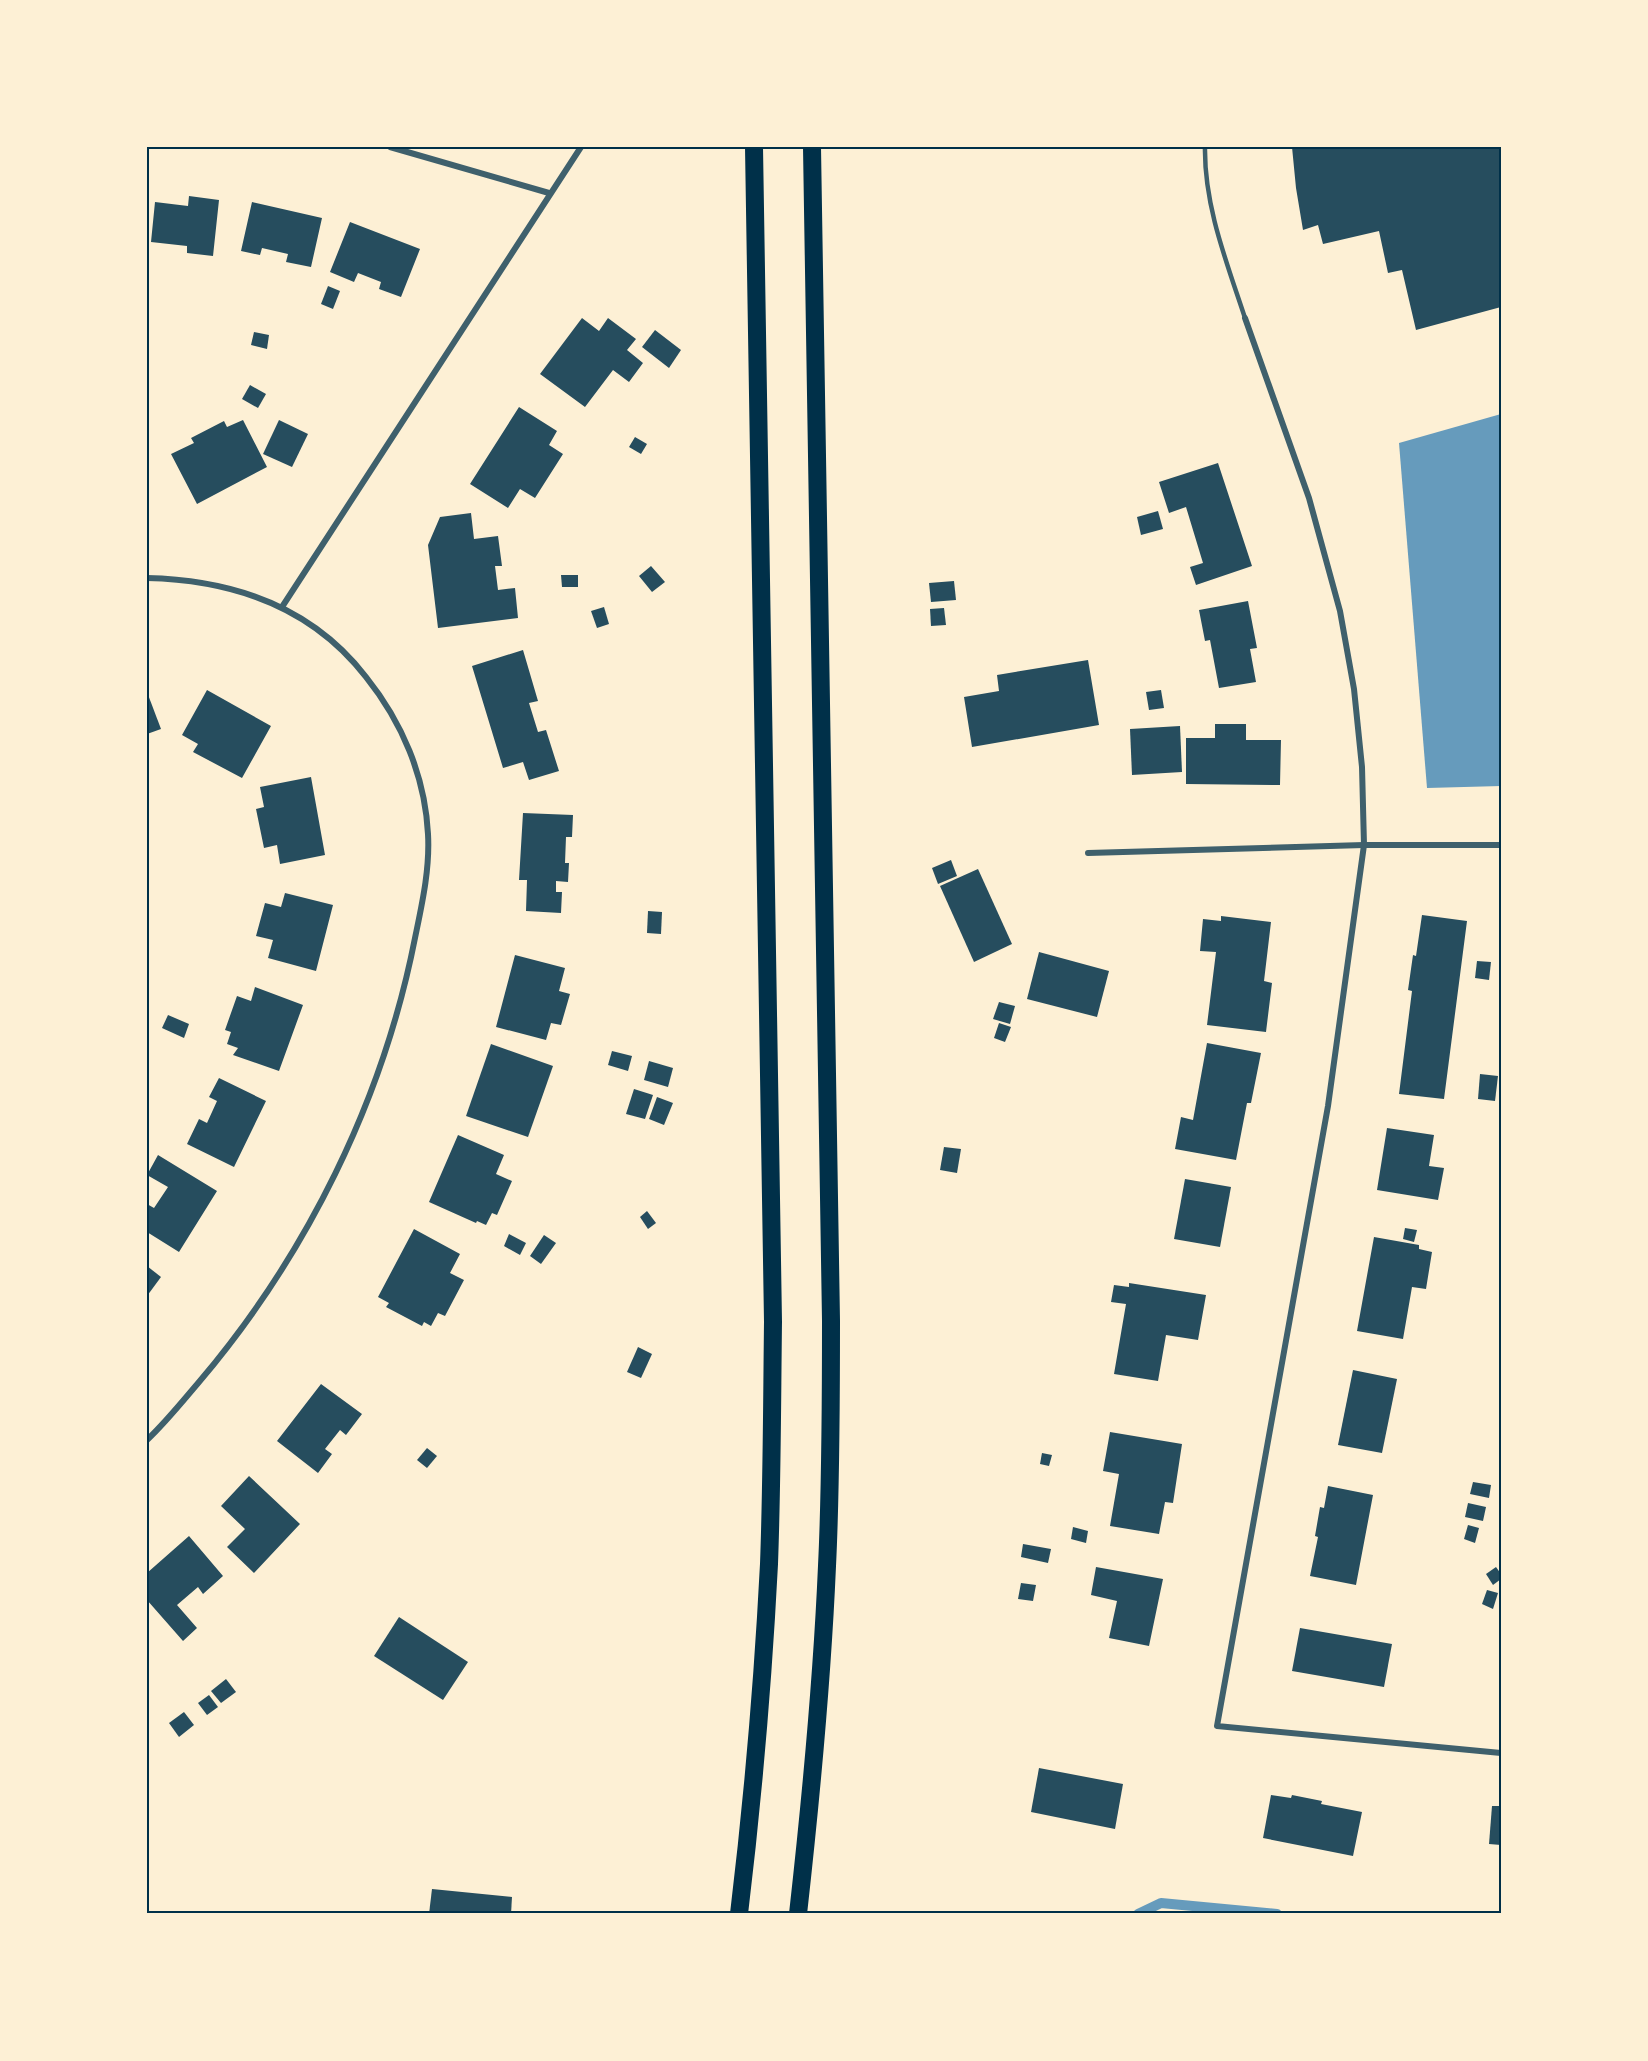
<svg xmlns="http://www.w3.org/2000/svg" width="1648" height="2061" viewBox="0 0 1648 2061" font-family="Montserrat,sans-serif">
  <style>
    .water { fill: #669bbc }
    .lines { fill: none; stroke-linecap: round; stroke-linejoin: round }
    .stream { stroke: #669bbc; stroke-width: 10 }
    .building { fill: #264d5e }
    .service { stroke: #3f606c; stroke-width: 4.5 }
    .minor { stroke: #3f606c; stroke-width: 6 }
    .motorway { stroke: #003049; stroke-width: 18 }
    .neatline { fill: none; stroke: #003049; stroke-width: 2 }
  </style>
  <rect width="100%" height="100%" fill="#fdf0d5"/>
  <path class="water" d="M 1501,414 L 1501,786 L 1427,788 L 1399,443 Z"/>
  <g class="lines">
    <path class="stream" d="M 1138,1914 L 1161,1903 L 1277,1914"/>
  </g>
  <g class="building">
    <path d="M 1292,147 L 1501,147 L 1501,307 L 1416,330 L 1402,270 L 1388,273 L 1379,231 L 1323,244 L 1318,225 L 1303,230 L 1296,188 Z"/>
    <path d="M 189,196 L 219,200 L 213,256 L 187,253 L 187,246 L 151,242 L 155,202 L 188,206 Z"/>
    <path d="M 252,202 L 322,218 L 311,267 L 286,262 L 288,254 L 262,248 L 260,255 L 241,251 Z"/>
    <path d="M 350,222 L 420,249 L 401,297 L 379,289 L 381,282 L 358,273 L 354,282 L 330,272 Z"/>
    <path d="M 328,286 L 340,291 L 333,309 L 321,304 Z"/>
    <path d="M 582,318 L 599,331 L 608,318 L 636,339 L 627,350 L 643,363 L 629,382 L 613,370 L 585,407 L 540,374 Z"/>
    <path d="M 655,330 L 681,350 L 669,368 L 642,347 Z"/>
    <path d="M 254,332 L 269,335 L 267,349 L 251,345 Z"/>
    <path d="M 250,385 L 266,394 L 258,408 L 242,399 Z"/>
    <path d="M 519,407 L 557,431 L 549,445 L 563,454 L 535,498 L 520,489 L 508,508 L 470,484 Z"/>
    <path d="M 243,420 L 267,467 L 197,504 L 171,454 L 194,443 L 191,438 L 224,421 L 227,427 Z"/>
    <path d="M 279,420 L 308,434 L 292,467 L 263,454 Z"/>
    <path d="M 635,437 L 647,444 L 641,454 L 629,447 Z"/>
    <path d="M 1218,463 L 1252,566 L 1196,585 L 1190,567 L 1203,563 L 1186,507 L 1169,513 L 1159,482 Z"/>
    <path d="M 1158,511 L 1163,529 L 1141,535 L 1137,517 Z"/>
    <path d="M 471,513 L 474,539 L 498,536 L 502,566 L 495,566 L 498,590 L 515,588 L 518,618 L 438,628 L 428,545 L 440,517 Z"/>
    <path d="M 651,566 L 665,582 L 652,592 L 639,576 Z"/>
    <path d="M 561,575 L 578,575 L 578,587 L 562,587 Z"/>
    <path d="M 954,581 L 956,600 L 931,602 L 929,583 Z"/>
    <path d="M 1248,601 L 1257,648 L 1250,649 L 1256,682 L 1219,688 L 1210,640 L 1205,641 L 1199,610 Z"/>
    <path d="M 604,607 L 609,624 L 597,628 L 591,611 Z"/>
    <path d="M 944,608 L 946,625 L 931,626 L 930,609 Z"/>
    <path d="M 523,650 L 538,701 L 529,703 L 538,732 L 546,730 L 559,771 L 529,780 L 523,762 L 503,768 L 472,666 Z"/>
    <path d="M 1088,660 L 1099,725 L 972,747 L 964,697 L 999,691 L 997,675 Z"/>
    <path d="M 207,690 L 271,726 L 242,778 L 193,752 L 198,744 L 182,735 Z"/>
    <path d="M 1161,690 L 1164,708 L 1149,710 L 1146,692 Z"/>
    <path d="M 147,692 L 161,729 L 147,734 Z"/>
    <path d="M 1215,724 L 1246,724 L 1246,740 L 1281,740 L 1280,785 L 1186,784 L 1186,738 L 1215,738 Z"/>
    <path d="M 1180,726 L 1182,772 L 1132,775 L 1130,729 Z"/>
    <path d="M 311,777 L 325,855 L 280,864 L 277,845 L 264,848 L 256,809 L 264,807 L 260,787 Z"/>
    <path d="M 523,813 L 573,815 L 572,837 L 566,837 L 565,863 L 569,863 L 568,882 L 556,881 L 556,892 L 562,892 L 561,913 L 526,911 L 527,880 L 519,880 Z"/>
    <path d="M 951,860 L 957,876 L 938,884 L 932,868 Z"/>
    <path d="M 978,869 L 1012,944 L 974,962 L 940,886 Z"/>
    <path d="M 285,893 L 333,905 L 316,971 L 268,958 L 273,940 L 256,936 L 265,903 L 281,907 Z"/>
    <path d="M 648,911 L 662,912 L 661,934 L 647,933 Z"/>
    <path d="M 1422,915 L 1467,921 L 1444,1099 L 1399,1094 L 1412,991 L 1408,990 L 1413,955 L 1416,956 Z"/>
    <path d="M 1221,916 L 1271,922 L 1264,981 L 1272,983 L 1266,1032 L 1207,1025 L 1216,952 L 1200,951 L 1203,919 L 1221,921 Z"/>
    <path d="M 1039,952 L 1109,971 L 1097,1017 L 1027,999 Z"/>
    <path d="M 515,955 L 565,968 L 559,991 L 570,994 L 561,1025 L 551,1023 L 546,1040 L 496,1027 Z"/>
    <path d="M 1477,961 L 1491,962 L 1489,980 L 1475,978 Z"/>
    <path d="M 255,987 L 303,1005 L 279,1071 L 233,1055 L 238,1048 L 227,1044 L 231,1032 L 225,1030 L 237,996 L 251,1001 Z"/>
    <path d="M 999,1002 L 1015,1006 L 1010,1024 L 993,1019 Z"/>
    <path d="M 168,1015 L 189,1024 L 184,1038 L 162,1028 Z"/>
    <path d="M 999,1023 L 1011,1027 L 1005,1042 L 994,1038 Z"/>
    <path d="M 1207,1043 L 1261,1053 L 1251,1103 L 1247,1103 L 1236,1160 L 1175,1149 L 1181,1117 L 1193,1120 Z"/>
    <path d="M 491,1044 L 553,1066 L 528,1137 L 466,1116 Z"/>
    <path d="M 612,1051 L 632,1056 L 628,1071 L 608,1065 Z"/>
    <path d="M 649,1061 L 673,1068 L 668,1087 L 644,1080 Z"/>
    <path d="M 1480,1074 L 1498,1076 L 1495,1101 L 1478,1099 Z"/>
    <path d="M 219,1078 L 266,1101 L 234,1167 L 187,1144 L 199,1119 L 207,1123 L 217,1101 L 209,1097 Z"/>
    <path d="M 634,1089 L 653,1095 L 645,1119 L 626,1114 Z"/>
    <path d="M 657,1097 L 673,1103 L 664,1125 L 649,1119 Z"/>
    <path d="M 1387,1128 L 1434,1135 L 1429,1166 L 1444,1168 L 1438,1200 L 1377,1190 Z"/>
    <path d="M 458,1135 L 504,1155 L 496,1174 L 512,1181 L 497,1215 L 492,1213 L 486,1225 L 477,1221 L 476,1223 L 429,1202 Z"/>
    <path d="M 944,1147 L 961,1149 L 957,1173 L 940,1170 Z"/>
    <path d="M 158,1155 L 217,1191 L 179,1252 L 147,1232 L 147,1204 L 154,1208 L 168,1187 L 147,1175 Z"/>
    <path d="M 1185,1179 L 1231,1187 L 1220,1247 L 1174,1239 Z"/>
    <path d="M 647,1211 L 656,1223 L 648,1229 L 640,1217 Z"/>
    <path d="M 1405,1228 L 1417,1230 L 1414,1242 L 1403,1239 Z"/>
    <path d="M 414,1229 L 460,1254 L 450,1273 L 464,1280 L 445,1316 L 438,1313 L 431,1326 L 424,1322 L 422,1326 L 386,1307 L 389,1303 L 378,1297 Z"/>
    <path d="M 509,1234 L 526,1243 L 520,1255 L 504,1246 Z"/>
    <path d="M 544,1235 L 556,1243 L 541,1264 L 530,1256 Z"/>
    <path d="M 1374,1237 L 1419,1245 L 1419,1249 L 1432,1252 L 1426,1289 L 1412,1287 L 1403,1339 L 1357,1331 Z"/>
    <path d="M 147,1266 L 161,1277 L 147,1296 Z"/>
    <path d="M 1129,1283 L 1206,1295 L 1198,1340 L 1166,1335 L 1158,1381 L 1114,1374 L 1126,1304 L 1111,1302 L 1114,1285 L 1129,1287 Z"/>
    <path d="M 638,1347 L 652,1354 L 641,1378 L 627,1372 Z"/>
    <path d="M 1353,1370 L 1397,1379 L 1382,1453 L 1338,1445 Z"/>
    <path d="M 321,1384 L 362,1414 L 346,1435 L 340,1430 L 325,1449 L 332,1454 L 318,1473 L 277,1441 Z"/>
    <path d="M 1110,1432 L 1182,1444 L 1173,1503 L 1165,1502 L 1159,1534 L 1110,1526 L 1119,1474 L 1103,1471 Z"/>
    <path d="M 427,1448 L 437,1456 L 427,1468 L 417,1460 Z"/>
    <path d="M 1042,1453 L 1052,1455 L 1049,1466 L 1040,1464 Z"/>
    <path d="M 249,1476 L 300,1524 L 254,1573 L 227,1547 L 245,1529 L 221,1506 Z"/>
    <path d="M 1473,1482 L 1491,1485 L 1489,1498 L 1470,1494 Z"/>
    <path d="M 1328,1486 L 1373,1495 L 1356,1585 L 1310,1576 L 1318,1537 L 1315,1536 L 1320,1507 L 1324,1508 Z"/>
    <path d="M 1468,1503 L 1486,1507 L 1483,1521 L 1465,1517 Z"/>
    <path d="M 1468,1525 L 1479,1528 L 1475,1543 L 1464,1539 Z"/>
    <path d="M 1073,1527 L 1088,1531 L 1086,1543 L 1071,1539 Z"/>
    <path d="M 189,1536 L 223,1576 L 203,1594 L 198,1587 L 177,1605 L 197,1628 L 183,1641 L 147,1600 L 147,1573 Z"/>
    <path d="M 1023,1544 L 1051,1549 L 1048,1563 L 1021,1557 Z"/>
    <path d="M 1096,1567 L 1163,1579 L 1149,1646 L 1109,1638 L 1117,1601 L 1091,1595 Z"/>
    <path d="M 1496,1567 L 1501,1574 L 1501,1579 L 1493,1585 L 1486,1574 Z"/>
    <path d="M 1021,1583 L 1036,1585 L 1033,1601 L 1018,1599 Z"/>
    <path d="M 1487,1590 L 1498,1593 L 1493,1609 L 1482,1604 Z"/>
    <path d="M 399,1617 L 468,1662 L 443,1700 L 374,1656 Z"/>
    <path d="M 1300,1628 L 1392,1644 L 1384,1687 L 1292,1671 Z"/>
    <path d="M 226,1679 L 236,1692 L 221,1703 L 211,1691 Z"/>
    <path d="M 209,1695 L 218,1707 L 207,1715 L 198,1703 Z"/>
    <path d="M 184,1712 L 194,1725 L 179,1737 L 169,1723 Z"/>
    <path d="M 1039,1768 L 1123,1784 L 1115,1829 L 1031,1812 Z"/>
    <path d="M 1271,1795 L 1291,1798 L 1292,1795 L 1322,1801 L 1321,1804 L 1362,1812 L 1353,1856 L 1263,1838 Z"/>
    <path d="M 1492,1806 L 1501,1806 L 1501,1845 L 1489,1844 Z"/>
    <path d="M 432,1889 L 512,1897 L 511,1914 L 429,1914 Z"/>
  </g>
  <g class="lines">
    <path class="service" d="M 1205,147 C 1204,206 1227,263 1245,318"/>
    <g class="minor">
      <path d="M 390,147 L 549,193"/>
      <path d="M 1245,318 L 1309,498 L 1340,611 L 1354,689 L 1362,767 L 1364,845 L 1328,1106 L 1217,1726 L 1501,1753"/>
      <path d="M 147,578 C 233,580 312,607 366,677 C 402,722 425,776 428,834 C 430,869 422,904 415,938 C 383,1101 306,1256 199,1382 C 182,1402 166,1422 147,1440"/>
      <path d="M 282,607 L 581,147"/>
      <path d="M 1088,853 L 1364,845 L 1501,845"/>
    </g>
    <g class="motorway">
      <path d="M 739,1914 C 753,1798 763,1681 769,1564 C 772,1483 772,1402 773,1322 L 754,147"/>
      <path d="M 798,1914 C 811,1798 822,1682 827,1566 C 831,1484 831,1403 831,1321 L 812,147"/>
    </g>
  </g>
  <rect width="1648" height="2061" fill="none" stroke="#fdf0d5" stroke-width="297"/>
  <rect x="148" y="148" width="1352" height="1764" class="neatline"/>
</svg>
